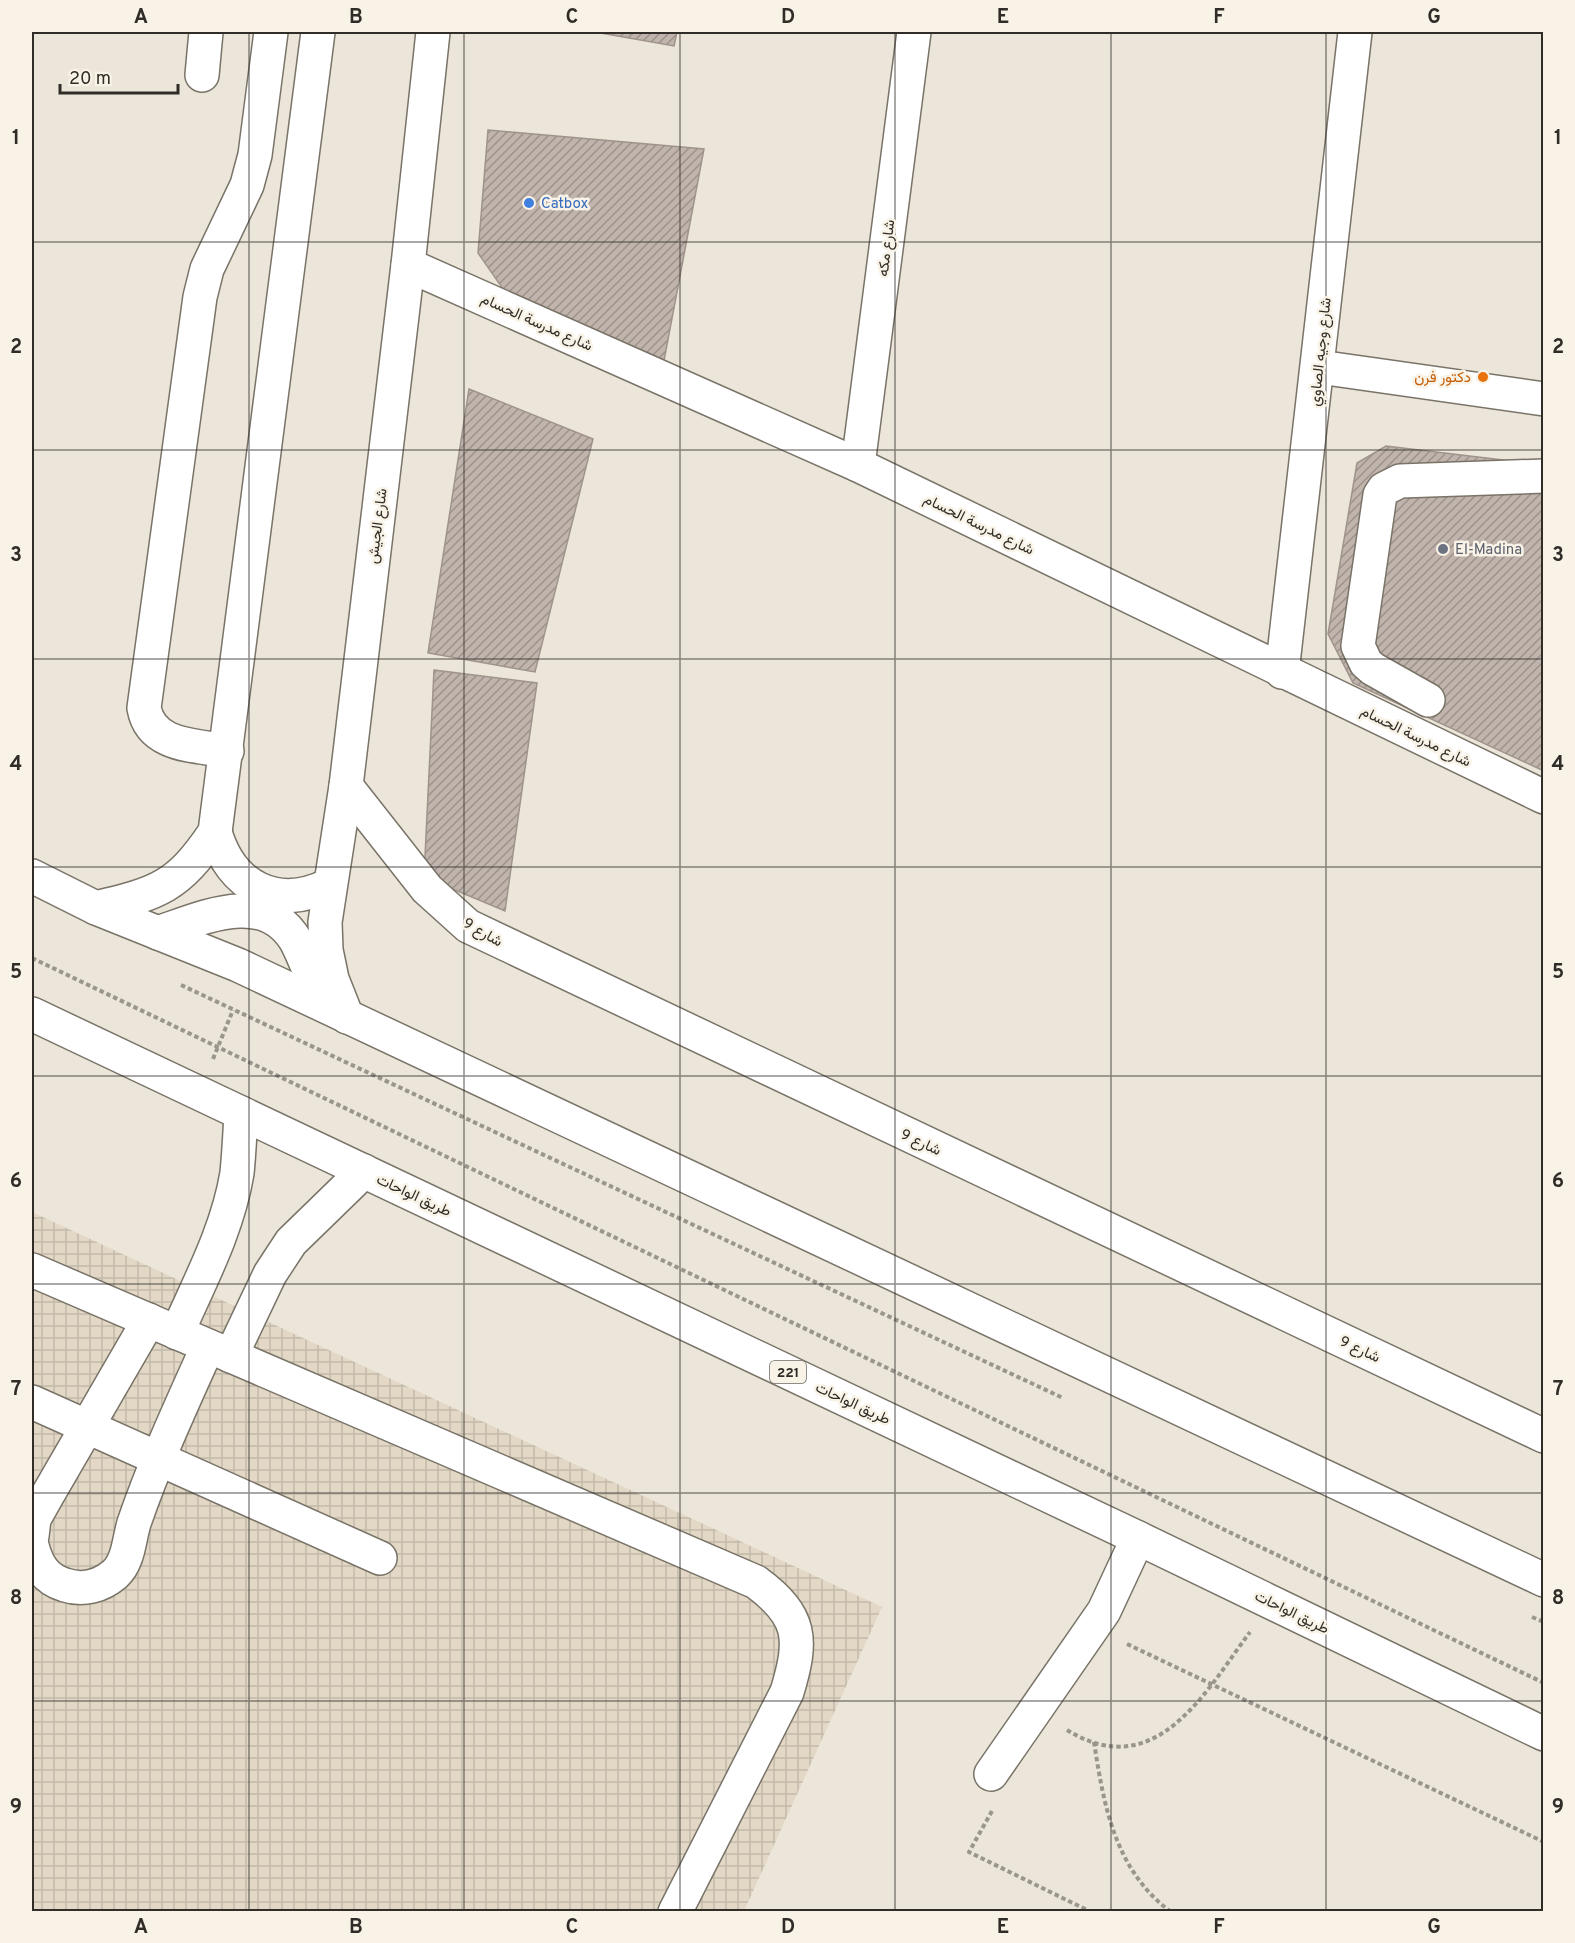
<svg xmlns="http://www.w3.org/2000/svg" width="1575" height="1943" viewBox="0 0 1575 1943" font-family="Overpass,Vazirmatn,sans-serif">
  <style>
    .industrial { fill: url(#industrial-grid) }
    .building { fill: url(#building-hatch); stroke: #9f948c; stroke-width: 1.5 }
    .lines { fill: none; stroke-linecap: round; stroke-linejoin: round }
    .minor-casing { stroke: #797368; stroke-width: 36 }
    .highway-casing { stroke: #797368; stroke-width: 36 }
    .path { stroke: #9b968d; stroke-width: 4; stroke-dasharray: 4.5 3; stroke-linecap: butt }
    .minor { stroke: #fff; stroke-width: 33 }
    .highway { stroke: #fff; stroke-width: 33 }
    .grid { fill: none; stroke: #302d29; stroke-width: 1.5; stroke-opacity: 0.55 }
    .shop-dot { fill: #3f7fe0; stroke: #f9f2e6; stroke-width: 2 }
    .food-dot { fill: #e8710a; stroke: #f9f2e6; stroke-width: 2 }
    .worship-dot { fill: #6b7280; stroke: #f9f2e6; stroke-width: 2 }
    .labels { text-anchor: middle; stroke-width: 5; stroke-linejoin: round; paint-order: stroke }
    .shield { fill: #f9f2e6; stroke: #6c6862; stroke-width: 1.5 }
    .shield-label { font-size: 14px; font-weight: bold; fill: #302d29 }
    .shop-label { font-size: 15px; fill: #366cbe; stroke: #f9f2e6; text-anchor: start }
    .street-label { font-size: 15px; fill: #302d29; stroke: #f9f2e6 }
    .food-label { font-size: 15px; fill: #c56008; stroke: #f9f2e6; text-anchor: end }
    .worship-label { font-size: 15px; fill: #5b616d; stroke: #f9f2e6; text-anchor: start }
    .neatline { fill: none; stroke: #302d29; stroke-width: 2 }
    .grid-label { font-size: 20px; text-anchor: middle; font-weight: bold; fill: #302d29 }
  </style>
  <defs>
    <pattern id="industrial-grid" width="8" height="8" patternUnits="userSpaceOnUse" patternTransform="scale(1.5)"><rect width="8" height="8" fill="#e2d8c5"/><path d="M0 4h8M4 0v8" fill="none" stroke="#c2baa9"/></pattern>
    <pattern id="building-hatch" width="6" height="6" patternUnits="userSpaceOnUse" patternTransform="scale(1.5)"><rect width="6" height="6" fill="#c0b4ac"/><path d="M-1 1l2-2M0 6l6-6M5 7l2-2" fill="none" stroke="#9c938c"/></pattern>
  </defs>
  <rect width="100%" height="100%" fill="#ece5d9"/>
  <path class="industrial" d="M 32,1212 L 882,1607 L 744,1911 L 32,1912 Z"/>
  <g class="building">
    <path d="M 595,32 L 677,32 L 674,46 Z"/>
    <path d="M 488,130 L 704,149 L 663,366 L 519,312 L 478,253 Z"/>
    <path d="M 469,389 L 593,439 L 535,672 L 428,653 Z"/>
    <path d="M 1386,446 L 1544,465 L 1544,771 L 1353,683 L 1328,634 L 1357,463 Z"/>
    <path d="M 434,670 L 537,683 L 505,911 L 424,877 Z"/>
  </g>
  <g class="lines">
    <g class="minor-casing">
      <g id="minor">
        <path d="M 202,75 L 206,32"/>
        <path d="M 408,265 L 858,465 L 1544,797"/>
        <path d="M 1319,367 L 1544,399"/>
        <path d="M 858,465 L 914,32"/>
        <path d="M 1282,672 L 1355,32"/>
        <path d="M 1428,700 L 1373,669 L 1366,663 L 1358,646 L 1380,495 L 1384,489 L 1400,481 L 1544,476"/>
        <path d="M 227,751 C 195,745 151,747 144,708 L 200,297 L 207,269 L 247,185 L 255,155 L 271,32"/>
        <path d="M 346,786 L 427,889 L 468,926 L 1544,1436"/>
        <path d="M 215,832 C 231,887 277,911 329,885"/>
        <path d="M 96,908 C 159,893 178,887 215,832 L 318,32"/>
        <path d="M 158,933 C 202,918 264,888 296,941 C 306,960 313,981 321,1001"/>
        <path d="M 347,1017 L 332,979 L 326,950 L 325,922 L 346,786 L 408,265 L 433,32"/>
        <path d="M 32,1270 L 756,1582 C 802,1616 803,1639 787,1692 L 675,1912"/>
        <path d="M 177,1333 C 200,1281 228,1229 237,1173 C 239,1153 240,1133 241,1113"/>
        <path d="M 231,1356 L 270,1274 L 291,1242 L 364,1171"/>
        <path d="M 32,1402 L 380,1558"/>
        <path d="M 32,1536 L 34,1519 L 47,1496 L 149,1320"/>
        <path d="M 32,1546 C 37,1565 45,1579 65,1585 C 83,1591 101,1586 115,1574 C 129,1561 129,1539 134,1523 C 155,1462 182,1404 208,1346"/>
        <path d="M 991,1774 L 1104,1611 L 1138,1538"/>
      </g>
    </g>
    <g class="highway-casing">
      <g id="highway">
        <path d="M 32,876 L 96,908 L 238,965 L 1544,1580"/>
        <path d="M 32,1014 L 1138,1538 L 1544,1734"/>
      </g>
    </g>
    <g class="path">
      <path d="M 32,958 L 1544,1683"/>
      <path d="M 181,985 L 1063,1398"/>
      <path d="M 213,1059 L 233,1010"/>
      <path d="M 1532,1617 L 1544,1622"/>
      <path d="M 1127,1644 L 1544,1842"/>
      <path d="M 1067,1730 C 1156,1785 1206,1691 1250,1632"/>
      <path d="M 1094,1742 C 1104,1807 1115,1870 1171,1912"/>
      <path d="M 992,1811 L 969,1852 L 1091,1912"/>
    </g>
    <use href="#minor" class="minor"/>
    <use href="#highway" class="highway"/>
  </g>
  <path class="grid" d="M 249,32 L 249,1912M 464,32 L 464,1912M 680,32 L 680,1912M 895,32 L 895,1912M 1111,32 L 1111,1912M 1326,32 L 1326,1912M 32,242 L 1544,242M 32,450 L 1544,450M 32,659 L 1544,659M 32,867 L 1544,867M 32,1076 L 1544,1076M 32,1284 L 1544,1284M 32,1493 L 1544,1493M 32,1701 L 1544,1701"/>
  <circle class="shop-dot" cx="529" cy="203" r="6"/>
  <circle class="food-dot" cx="1483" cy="377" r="6"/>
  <circle class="worship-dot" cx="1443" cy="549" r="6"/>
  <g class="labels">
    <rect class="shield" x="770" y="1361" width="36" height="22" rx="4.5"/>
    <g class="shield-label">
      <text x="788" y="1377">221</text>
    </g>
    <g class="shop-label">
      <text x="541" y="208">Catbox</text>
    </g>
    <g class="street-label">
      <text transform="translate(886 248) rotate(-83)" y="5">شارع مكه</text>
      <text transform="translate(537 322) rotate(24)" y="5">شارع مدرسة الحسام</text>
      <text transform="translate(1320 352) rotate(-84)" y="5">شارع وجيه الصاوي</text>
      <text transform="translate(979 524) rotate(26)" y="5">شارع مدرسة الحسام</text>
      <text transform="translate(377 526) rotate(-83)" y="5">شارع الجيش</text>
      <text transform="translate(1416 736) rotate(26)" y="5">شارع مدرسة الحسام</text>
      <text transform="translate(483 932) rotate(30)" y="5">شارع 9</text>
      <text transform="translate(921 1142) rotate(25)" y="5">شارع 9</text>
      <text transform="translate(414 1195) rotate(25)" y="5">طريق الواحات</text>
      <text transform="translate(1360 1349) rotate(25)" y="5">شارع 9</text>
      <text transform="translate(853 1403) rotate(25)" y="5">طريق الواحات</text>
      <text transform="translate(1292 1612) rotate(26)" y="5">طريق الواحات</text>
    </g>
    <g class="food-label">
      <text x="1471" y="382">دكتور فرن</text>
    </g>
    <g class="worship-label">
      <text x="1455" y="554">El-Madina</text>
    </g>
  </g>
  <rect width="1575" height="1943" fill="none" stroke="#f9f2e6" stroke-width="66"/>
  <path d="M60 84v9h118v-9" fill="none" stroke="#302d29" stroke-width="3"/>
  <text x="69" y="84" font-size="18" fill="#302d29" stroke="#f9f2e6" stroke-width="4.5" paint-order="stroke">20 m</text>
  <rect x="33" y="33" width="1509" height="1877" class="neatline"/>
  <g class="grid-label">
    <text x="141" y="23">A</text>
    <text x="356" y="23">B</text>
    <text x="572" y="23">C</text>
    <text x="788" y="23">D</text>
    <text x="1003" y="23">E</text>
    <text x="1219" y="23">F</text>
    <text x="1434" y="23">G</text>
    <text x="16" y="144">1</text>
    <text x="1558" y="144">1</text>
    <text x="16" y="353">2</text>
    <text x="1558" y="353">2</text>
    <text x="16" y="561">3</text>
    <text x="1558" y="561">3</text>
    <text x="16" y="770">4</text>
    <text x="1558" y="770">4</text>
    <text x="16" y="978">5</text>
    <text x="1558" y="978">5</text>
    <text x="16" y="1187">6</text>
    <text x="1558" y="1187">6</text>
    <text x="16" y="1395">7</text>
    <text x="1558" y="1395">7</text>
    <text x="16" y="1604">8</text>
    <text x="1558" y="1604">8</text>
    <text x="16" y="1813">9</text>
    <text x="1558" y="1813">9</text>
    <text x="141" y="1933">A</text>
    <text x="356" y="1933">B</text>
    <text x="572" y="1933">C</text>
    <text x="788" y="1933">D</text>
    <text x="1003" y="1933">E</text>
    <text x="1219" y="1933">F</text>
    <text x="1434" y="1933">G</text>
  </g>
</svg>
